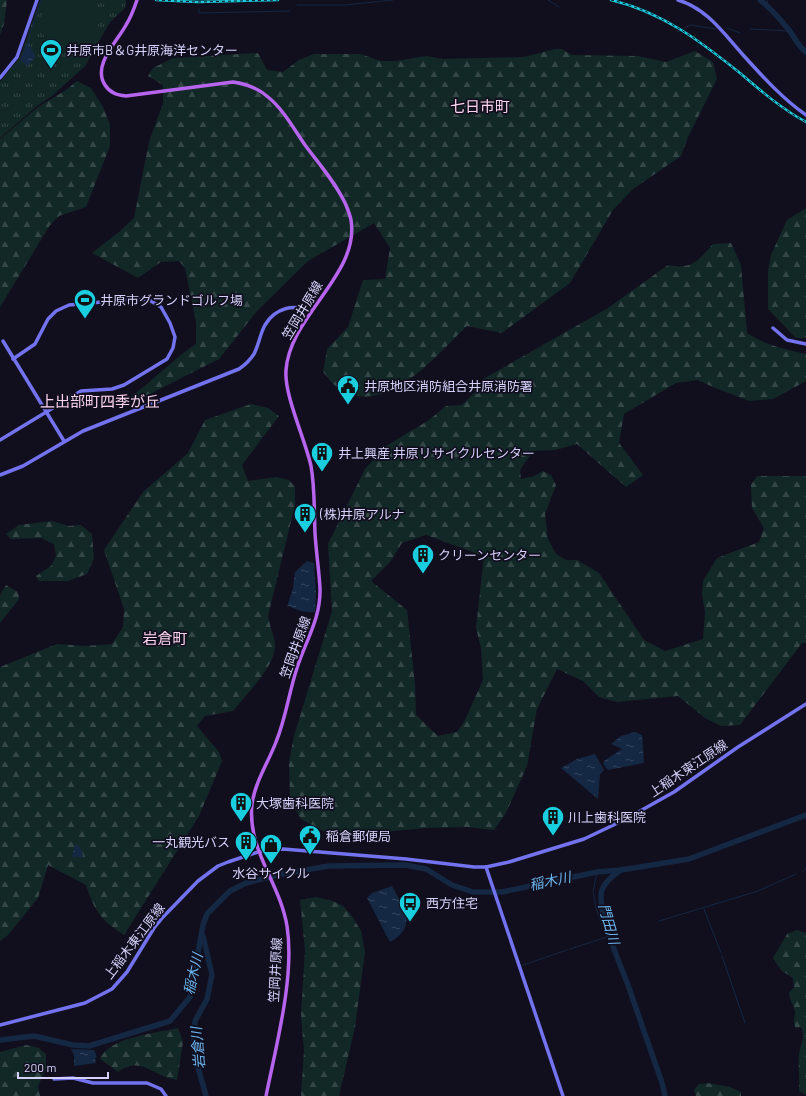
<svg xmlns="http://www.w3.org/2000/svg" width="806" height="1096" viewBox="0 0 806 1096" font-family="Barlow,'Noto Sans JP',sans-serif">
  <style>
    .forest { fill: url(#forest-firs); fill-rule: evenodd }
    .park { fill: url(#park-tufts) }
    .garden { fill: #122826 }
    .water { fill: url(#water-ripples) }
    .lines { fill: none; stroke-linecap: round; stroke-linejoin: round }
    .stream { stroke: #142743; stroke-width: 1 }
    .river { stroke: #142743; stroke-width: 5.5 }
    .secondary { stroke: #7373ef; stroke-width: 3.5 }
    .primary { stroke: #b764ee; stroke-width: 3.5 }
    .rail-casing { stroke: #19cede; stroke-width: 2.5 }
    .rail { stroke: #110f1e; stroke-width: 1; stroke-dasharray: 3; stroke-linecap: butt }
    .labels { text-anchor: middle; stroke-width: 3.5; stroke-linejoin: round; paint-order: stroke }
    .poi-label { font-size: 13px; fill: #d5d1fa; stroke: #110f1e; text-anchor: start }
    .street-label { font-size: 13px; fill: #d5d1fa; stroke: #110f1e }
    .water-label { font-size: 14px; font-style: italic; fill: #6bb4ee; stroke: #110f1e }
    .quarter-label { font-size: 15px; fill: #fad3ed; stroke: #110f1e }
  </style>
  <defs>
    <pattern id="forest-firs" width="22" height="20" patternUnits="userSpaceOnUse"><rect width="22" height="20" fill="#122826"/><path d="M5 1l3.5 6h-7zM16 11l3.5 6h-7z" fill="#344646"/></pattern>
    <pattern id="park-tufts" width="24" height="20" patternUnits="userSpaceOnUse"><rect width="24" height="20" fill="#122826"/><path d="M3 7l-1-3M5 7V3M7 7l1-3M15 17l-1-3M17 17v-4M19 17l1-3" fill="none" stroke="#344646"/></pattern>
    <pattern id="water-ripples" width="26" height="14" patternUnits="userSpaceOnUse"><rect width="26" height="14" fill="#142743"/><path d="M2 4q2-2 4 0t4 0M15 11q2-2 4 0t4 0" fill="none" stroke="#35455f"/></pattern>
  </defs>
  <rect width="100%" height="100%" fill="#110f1e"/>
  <g class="forest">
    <path d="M 0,0 L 7,0 L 4,24 L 0,35 Z"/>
    <path d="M 555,49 L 562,49 L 572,55 L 638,56 L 666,62 L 695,51 L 713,62 L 717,79 L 688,137 L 681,156 L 633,189 L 613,210 L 570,283 L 502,333 L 467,326 C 436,355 385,420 338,388 C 332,384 328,377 323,372 L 327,349 L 348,327 L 363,280 L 385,279 L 390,248 L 374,223 L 308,261 L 257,311 L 219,359 L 132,403 L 129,398 C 153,381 172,360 196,344 L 196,322 L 185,268 L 179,261 L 161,262 L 138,278 L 92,253 L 119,232 L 134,218 L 149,142 L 163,103 L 163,85 L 148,76 L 153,68 L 173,58 L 258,53 L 267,70 L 283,72 L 299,60 L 314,54 L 361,54 L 380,61 L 396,61 L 426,56 L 443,59 L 524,57 Z"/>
    <path d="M 77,81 L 91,88 L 103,107 L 110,125 L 110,146 L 86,207 L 59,216 L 50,225 L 0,307 L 0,139 L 38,107 L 66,90 Z"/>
    <path d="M 806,208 L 806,338 L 796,338 L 768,309 L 768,271 L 771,255 L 787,220 Z"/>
    <path d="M 731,243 L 741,265 L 747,333 C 765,345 785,349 806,354 L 806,381 L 773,399 L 749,401 L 713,387 L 698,380 L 676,383 L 624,414 L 619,443 L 643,475 L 626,487 L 577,444 L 555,450 L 533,451 L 520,470 L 521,479 L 534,476 L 543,471 L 551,475 L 556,485 L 545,514 L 548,539 L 556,554 L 566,560 L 577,560 L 599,573 L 644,640 L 665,651 L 703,639 L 705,612 L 702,594 L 703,581 L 717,558 L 759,542 L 764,528 L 752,508 L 751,485 L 757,476 L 806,476 L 806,643 L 802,643 L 740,725 L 721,726 L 705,718 L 678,696 L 617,702 L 599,697 L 583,681 L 557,669 L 537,709 L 527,766 L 506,813 L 494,830 L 467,827 L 426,828 L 350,835 L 323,831 L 301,819 L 290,800 L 289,762 L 294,736 L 332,611 L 328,544 L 365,469 L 386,446 L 429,420 L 446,406 L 462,405 L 477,390 L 483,379 L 608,308 L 668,265 C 692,270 698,261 713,244 ZM 426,535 L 484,556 L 476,628 L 481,648 L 483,680 L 464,722 L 457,732 L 438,736 L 416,715 L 415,684 L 407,610 L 371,581 L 390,562 L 402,543 Z"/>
    <path d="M 251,404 L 268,408 L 279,416 L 242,465 L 248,481 L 276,477 L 289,480 L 295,487 L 295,505 L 268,616 C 269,624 276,641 275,646 C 275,667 246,694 233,711 L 205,716 L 197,726 L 219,752 L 222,761 L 199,816 L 124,935 C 100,919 95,912 86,885 L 48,865 L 38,898 L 8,935 L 0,941 L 0,667 L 57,644 L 86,646 L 112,644 L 123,627 L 124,609 L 104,550 L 143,492 L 188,453 L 205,420 Z"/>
    <path d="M 52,521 L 69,526 L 81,525 L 92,534 L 94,558 L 87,574 L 68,581 L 39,581 L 36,576 L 51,566 L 56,556 L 54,544 L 41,538 L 11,539 L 6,534 L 19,525 Z"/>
    <path d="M 6,585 L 18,592 L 19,599 L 0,623 L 0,595 Z"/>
    <path d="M 316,897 L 333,901 L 343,906 L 352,916 L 361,931 L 365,952 L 355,1027 L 339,1096 L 301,1096 L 304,1051 L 301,1016 L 305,950 L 300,900 Z"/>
    <path d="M 797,930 L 806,933 L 806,1095 L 799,1091 C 800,1079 798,1067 799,1055 C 800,1044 806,1039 801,1027 L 796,1028 C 792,1021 795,1019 795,1012 C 794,1005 789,1000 789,992 L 794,988 L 793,978 L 782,971 L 773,958 L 787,934 Z"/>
    <path d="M 178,1028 L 183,1042 L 177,1080 C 153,1077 142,1055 118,1072 L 100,1059 C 109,1037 157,1033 178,1028 Z"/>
    <path d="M 26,1045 L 39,1048 L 46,1054 L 46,1069 L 38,1086 L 40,1096 L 0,1096 L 0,1052 Z"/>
    <path d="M 708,1083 L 730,1087 L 741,1092 L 741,1096 L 696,1096 L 694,1090 L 699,1084 Z"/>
  </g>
  <path class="park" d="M 40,0 L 126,0 L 125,8 L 110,22 L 85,66 L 52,96 L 37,106 L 0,138 L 0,82 L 20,57 Z"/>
  <path class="garden" d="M 47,0 C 56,2 69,0 80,0 C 98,4 103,28 92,42 C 83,54 61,54 51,45 C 44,39 41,32 43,23 L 39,22 Z"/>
  <g class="water">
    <path d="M 28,42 L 36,57 L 27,66 L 20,59 Z"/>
    <path d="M 307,561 L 314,563 L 316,595 L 315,612 C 305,613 297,610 289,606 L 287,607 L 293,588 L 295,572 Z"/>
    <path d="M 635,732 L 642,735 L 644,763 L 608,770 L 603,764 L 604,761 L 622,749 L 611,744 L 621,736 Z"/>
    <path d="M 595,754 L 604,770 L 600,774 L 598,799 L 561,768 L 577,759 Z"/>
    <path d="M 75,845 L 78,845 L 82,851 L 83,857 L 72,857 Z"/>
    <path d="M 392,886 C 403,908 419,926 390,942 L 367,898 L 372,893 Z"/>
    <path d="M 71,1049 L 94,1050 L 97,1057 L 95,1058 L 96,1063 L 74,1066 L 74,1055 Z"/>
  </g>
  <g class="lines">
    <g class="stream">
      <path d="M 548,0 L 559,7"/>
      <path d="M 767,0 L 768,5"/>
      <path d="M 297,5 L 345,5 L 393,0"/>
      <path d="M 199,9 L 199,13 L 290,11"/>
      <path d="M 684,28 L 691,25 L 716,29"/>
      <path d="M 727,28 L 740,33"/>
      <path d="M 750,29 L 789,31"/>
      <path d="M 677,32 L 681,30"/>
      <path d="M 28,43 L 30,34 L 41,0"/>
      <path d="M 14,69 L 23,61"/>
      <path d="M 802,872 L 806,869"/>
      <path d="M 704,909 L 721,953"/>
      <path d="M 659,921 L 758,891 L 796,874"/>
      <path d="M 570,949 L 607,937 L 596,908 L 593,892 L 597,872"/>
      <path d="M 722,956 L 745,1023"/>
      <path d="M 523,965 L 567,950"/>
    </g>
    <g class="river">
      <path d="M 760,0 C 771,8 780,19 789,30 C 795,38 798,46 806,52"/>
      <path d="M 621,870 C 613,876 606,880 602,890 C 596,910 620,964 628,985"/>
      <path d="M 293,872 L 329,866 L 405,865 L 426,869 L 452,885 L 473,892 L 502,892 L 597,872 L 621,870 L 689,859 L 806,815"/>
      <path d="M 203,936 L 212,975 L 207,999 L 195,1021 L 194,1040 L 196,1060 L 206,1096"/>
      <path d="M 629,988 L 661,1080"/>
      <path d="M 0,1040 L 34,1036 L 73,1045 L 89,1046 L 170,1021 L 190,997 L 203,925 L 207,914 L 230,891 L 246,883 L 290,872"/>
      <path d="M 662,1083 L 665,1096"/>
    </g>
    <g class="secondary">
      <path d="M 678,0 C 708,9 724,34 744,56 C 763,77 783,99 806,115"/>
      <path d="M 0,78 L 17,57 L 37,0"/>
      <path d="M 773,328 L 787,340 L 806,344"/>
      <path d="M 3,341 L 64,441"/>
      <path d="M 0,440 L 81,391 L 112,389 L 124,385 L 167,359 L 173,348 L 175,337 L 170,323 L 161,307 L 149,300 L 134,299 L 69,305 L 56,311 L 48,319 L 35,344 L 13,359"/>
      <path d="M 0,475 L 23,466 L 83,431 L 239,369 C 245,365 250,360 254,354 C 259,344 260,334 265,325 C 275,308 294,303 311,312"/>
      <path d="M 486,867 L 563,1096"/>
      <path d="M 0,1025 L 85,1003 L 112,989 L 127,972 L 154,928 L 163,917 L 198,881 L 218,866 L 228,862 L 258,852 L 283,849 L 406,859 L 474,867 L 486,867 L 509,862 L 584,839 L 624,820 L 674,792 L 738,747 L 806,704"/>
      <path d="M 54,1079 L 73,1078 L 93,1083 L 147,1083 L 161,1089 L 166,1096"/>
    </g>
    <path class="primary" d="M 137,0 C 134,9 131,17 126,25 C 117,42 92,65 105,85 C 110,93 117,95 126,96 L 233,82 C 247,84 258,88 268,97 C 283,109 294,129 305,145 C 319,164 336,183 346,205 C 348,210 350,215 351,220 C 360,274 290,315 286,370 C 284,395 305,439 311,466 C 315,488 314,511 315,533 C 316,551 319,570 320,588 C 321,618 306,640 297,668 C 289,692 286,718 276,742 C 268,763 255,782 252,804 C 247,850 280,883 287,926 C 295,976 276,1046 266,1096"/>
    <g class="rail-casing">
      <g id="rail">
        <path d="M 156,0 L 198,2 L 278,0"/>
        <path d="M 611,0 C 662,12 700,41 740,73 C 761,91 782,109 806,122"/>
      </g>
    </g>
    <use href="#rail" class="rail"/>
  </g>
  <defs>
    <g id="stadium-pin" transform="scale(1.15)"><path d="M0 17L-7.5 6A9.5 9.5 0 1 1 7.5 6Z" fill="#19cede" stroke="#110f1e"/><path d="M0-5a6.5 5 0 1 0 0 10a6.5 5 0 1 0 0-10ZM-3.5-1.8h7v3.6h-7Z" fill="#111"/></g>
    <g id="civic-pin" transform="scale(1.15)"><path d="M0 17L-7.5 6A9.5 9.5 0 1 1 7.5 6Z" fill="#19cede" stroke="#110f1e"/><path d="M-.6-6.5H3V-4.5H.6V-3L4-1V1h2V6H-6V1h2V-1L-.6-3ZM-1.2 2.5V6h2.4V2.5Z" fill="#111"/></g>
    <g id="building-pin" transform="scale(1.15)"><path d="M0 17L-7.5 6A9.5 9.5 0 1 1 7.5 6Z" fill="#19cede" stroke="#110f1e"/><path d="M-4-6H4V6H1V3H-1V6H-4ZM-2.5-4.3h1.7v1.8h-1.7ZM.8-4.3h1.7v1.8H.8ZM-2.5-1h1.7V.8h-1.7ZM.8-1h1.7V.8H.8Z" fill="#111"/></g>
    <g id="shop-pin" transform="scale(1.15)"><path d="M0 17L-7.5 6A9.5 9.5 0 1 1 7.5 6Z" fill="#19cede" stroke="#110f1e"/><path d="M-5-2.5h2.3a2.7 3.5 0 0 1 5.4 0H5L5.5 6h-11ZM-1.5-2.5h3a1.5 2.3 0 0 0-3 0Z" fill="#111"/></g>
    <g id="bus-pin" transform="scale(1.15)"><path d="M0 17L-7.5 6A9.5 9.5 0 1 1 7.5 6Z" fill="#19cede" stroke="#110f1e"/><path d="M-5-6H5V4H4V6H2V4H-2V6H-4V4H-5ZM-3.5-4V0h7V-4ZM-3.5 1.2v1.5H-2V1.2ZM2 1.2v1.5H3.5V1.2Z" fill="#111"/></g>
  </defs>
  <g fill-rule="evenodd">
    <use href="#stadium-pin" x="51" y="50"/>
    <use href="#stadium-pin" x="85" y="300"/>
    <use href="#civic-pin" x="348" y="386"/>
    <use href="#building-pin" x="322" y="453"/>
    <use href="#building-pin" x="305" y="514"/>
    <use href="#building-pin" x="423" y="555"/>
    <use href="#building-pin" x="241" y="803"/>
    <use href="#building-pin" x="553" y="817"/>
    <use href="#civic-pin" x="310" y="836"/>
    <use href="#building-pin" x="246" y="842"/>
    <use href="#shop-pin" x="271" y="845"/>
    <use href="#bus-pin" x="410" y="903"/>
  </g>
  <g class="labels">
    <g class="poi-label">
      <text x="66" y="55">井原市B＆G井原海洋センター</text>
      <text x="100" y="305">井原市グランドゴルフ場</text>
      <text x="364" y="391">井原地区消防組合井原消防署</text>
      <text x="338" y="458">井上興産 井原リサイクルセンター</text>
      <text x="320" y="519">(株)井原アルナ</text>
      <text x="438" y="560">クリーンセンター</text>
      <text x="256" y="808">大塚歯科医院</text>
      <text x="568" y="822">川上歯科医院</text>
      <text x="326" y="841">稲倉郵便局</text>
      <text x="230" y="847" text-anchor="end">一丸観光バス</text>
      <text x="271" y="878" text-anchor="middle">水谷サイクル</text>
      <text x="426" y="908">西方住宅</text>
    </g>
    <g class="street-label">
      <text transform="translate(302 310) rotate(-59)" y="5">笠岡井原線</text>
      <text transform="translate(295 647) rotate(-70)" y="5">笠岡井原線</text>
      <text transform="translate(688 768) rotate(-34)" y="5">上稲木東江原線</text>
      <text transform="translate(134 941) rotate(-53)" y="5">上稲木東江原線</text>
      <text transform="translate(275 970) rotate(-87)" y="5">笠岡井原線</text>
    </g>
    <g class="water-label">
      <text transform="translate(550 881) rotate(-12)" y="5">稲木川</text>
      <text transform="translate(609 924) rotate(74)" y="5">門田川</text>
      <text transform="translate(193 974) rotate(-77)" y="5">稲木川</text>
      <text transform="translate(198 1048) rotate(-95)" y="5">岩倉川</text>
    </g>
    <g class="quarter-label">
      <text x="480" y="112">七日市町</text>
      <text x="100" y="407">上出部町四季が丘</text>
      <text x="165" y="644">岩倉町</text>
    </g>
  </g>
  <path d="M18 1072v6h90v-6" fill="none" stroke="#d5d1fa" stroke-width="2"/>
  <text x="24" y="1072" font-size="12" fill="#d5d1fa" stroke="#110f1e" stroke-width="3" paint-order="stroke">200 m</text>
</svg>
